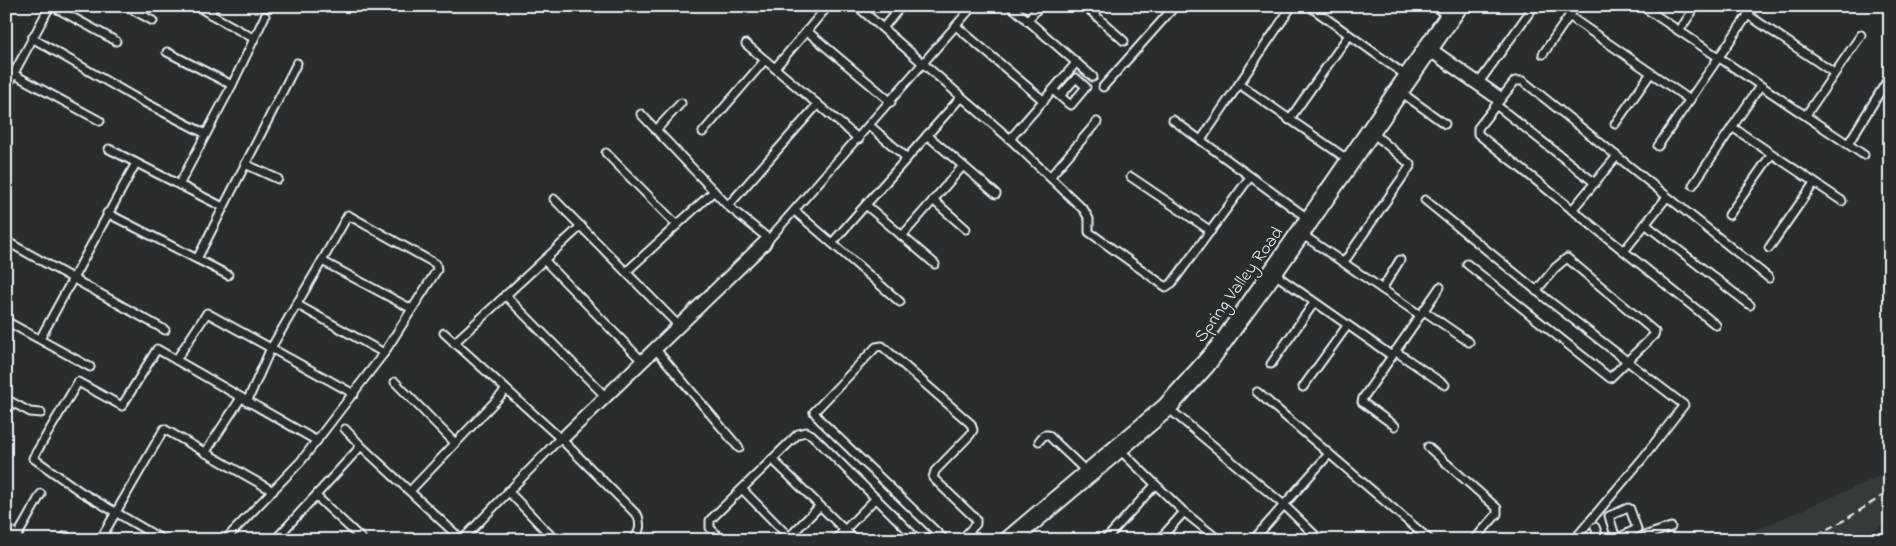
<svg xmlns="http://www.w3.org/2000/svg" width="1896" height="546" viewBox="0 0 1896 546" font-family="'Indie Flower',sans-serif">
  <style>
    .built { fill: #363a3b }
    .lines { fill: none; stroke-linecap: round; stroke-linejoin: round }
    .street-casing { stroke: #e8f1f8; stroke-width: 11 }
    .secondary-casing { stroke: #e8f1f8; stroke-width: 14 }
    .street { stroke: #2a2d2e; stroke-width: 7 }
    .secondary { stroke: #2a2d2e; stroke-width: 10 }
    .rail { stroke: #e8f1f8; stroke-width: 2; stroke-dasharray: 8 4; stroke-linecap: butt }
    .labels { text-anchor: middle; stroke-width: 4.5; stroke-linejoin: round; paint-order: stroke }
    .street-label { font-size: 18px; fill: #e8f1f8; stroke: #2a2d2e }
  </style>
  <rect width="100%" height="100%" fill="#2a2d2e"/>
  <filter id="ink" filterUnits="userSpaceOnUse"><feTurbulence type="fractalNoise" baseFrequency=".02" numOctaves="2"/><feDisplacementMap in="SourceGraphic" scale="10" xChannelSelector="R" yChannelSelector="G"/><feConvolveMatrix kernelMatrix="1 2 1 2 8 2 1 2 1" color-interpolation-filters="sRGB"/></filter>
  <g filter="url(#ink)">
    <path class="built" d="M 1890,472 L 1890,518 L 1876,529 L 1853,540 L 1732,540 Z"/>
    <g class="lines">
      <g class="street-casing">
        <g id="street">
          <path d="M 52,6 L 116,41"/>
          <path d="M 126,6 L 153,21"/>
          <path d="M 197,6 L 210,14"/>
          <path d="M 214,6 L 210,14 L 253,38"/>
          <path d="M 857,6 L 1010,139 L 1084,210 L 1089,219 L 1089,232 L 1166,287 L 1172,283 L 1250,177"/>
          <path d="M 1011,6 L 1093,77"/>
          <path d="M 1085,6 L 1124,41"/>
          <path d="M 1309,6 L 1408,77"/>
          <path d="M 1434,6 L 1449,17"/>
          <path d="M 1642,6 L 1864,155"/>
          <path d="M 1748,15 L 1834,73"/>
          <path d="M 1569,16 L 1690,100"/>
          <path d="M 1027,21 L 1040,6"/>
          <path d="M 956,26 L 1044,101"/>
          <path d="M 883,28 L 901,6"/>
          <path d="M 807,31 L 891,102"/>
          <path d="M 1679,31 L 1696,6"/>
          <path d="M 32,38 L 134,97 L 206,134"/>
          <path d="M 746,44 L 859,139"/>
          <path d="M 1434,49 L 1502,97"/>
          <path d="M 167,52 L 232,85"/>
          <path d="M 1430,53 L 1498,101"/>
          <path d="M 1543,54 L 1576,6"/>
          <path d="M 775,68 L 828,6"/>
          <path d="M 6,70 L 100,121"/>
          <path d="M 1480,81 L 1534,6"/>
          <path d="M 1239,84 L 1347,159"/>
          <path d="M 1103,87 L 1175,6"/>
          <path d="M 6,88 L 50,6"/>
          <path d="M 1053,90 L 1069,104 L 1071,105 L 1086,87 L 1076,78 L 1060,96"/>
          <path d="M 1402,93 L 1445,124"/>
          <path d="M 1496,105 L 1595,183"/>
          <path d="M 641,114 L 728,206 L 769,239"/>
          <path d="M 1806,115 L 1861,35"/>
          <path d="M 1173,120 L 1310,220"/>
          <path d="M 1289,120 L 1349,35"/>
          <path d="M 1615,124 L 1651,73"/>
          <path d="M 870,126 L 907,158"/>
          <path d="M 1732,127 L 1842,201"/>
          <path d="M 656,130 L 681,103"/>
          <path d="M 703,132 L 765,60"/>
          <path d="M 927,135 L 996,194"/>
          <path d="M 1010,139 L 1076,63"/>
          <path d="M 1201,140 L 1292,6"/>
          <path d="M 1848,144 L 1890,76"/>
          <path d="M 1658,146 L 1754,6"/>
          <path d="M 109,149 L 223,207"/>
          <path d="M 606,153 L 677,225"/>
          <path d="M 245,164 L 278,179"/>
          <path d="M 1050,177 L 1097,122"/>
          <path d="M 1131,177 L 1211,231"/>
          <path d="M 179,185 L 232,85 L 265,16"/>
          <path d="M 1693,185 L 1760,86"/>
          <path d="M 554,199 L 680,327"/>
          <path d="M 933,200 L 966,229"/>
          <path d="M 1425,200 L 1548,300 L 1684,405 L 1643,458 L 1574,540"/>
          <path d="M 866,205 L 935,264"/>
          <path d="M 728,206 L 818,104"/>
          <path d="M 1572,210 L 1617,156"/>
          <path d="M 795,211 L 900,302"/>
          <path d="M 107,213 L 197,259 L 297,63"/>
          <path d="M 1729,215 L 1771,155"/>
          <path d="M 1645,224 L 1750,305"/>
          <path d="M 1303,235 L 1420,315"/>
          <path d="M 902,236 L 963,166"/>
          <path d="M 6,241 L 165,330"/>
          <path d="M 832,243 L 961,97"/>
          <path d="M 1769,248 L 1814,183"/>
          <path d="M 1624,251 L 1667,197"/>
          <path d="M 197,259 L 228,275"/>
          <path d="M 544,260 L 641,360"/>
          <path d="M 1344,262 L 1411,165 L 1374,134"/>
          <path d="M 1467,264 L 1610,378 L 1654,335 L 1655,332 L 1567,258 L 1555,268 L 1536,291"/>
          <path d="M 626,272 L 714,191"/>
          <path d="M 1276,275 L 1392,356"/>
          <path d="M 1382,289 L 1400,260"/>
          <path d="M 505,295 L 606,397"/>
          <path d="M 296,304 L 384,353"/>
          <path d="M 1424,311 L 1469,342"/>
          <path d="M 6,321 L 90,367"/>
          <path d="M 1716,325 L 1478,134 L 1478,128 L 1515,81 L 1523,81 L 1769,278"/>
          <path d="M 444,333 L 561,439 L 638,516 C 641,526 640,532 633,540"/>
          <path d="M 40,339 L 136,163"/>
          <path d="M 454,343 L 581,226"/>
          <path d="M 1395,351 L 1445,385"/>
          <path d="M 658,352 L 739,448"/>
          <path d="M 176,360 L 207,313 L 354,394"/>
          <path d="M 1271,364 L 1314,303"/>
          <path d="M 395,382 L 455,443"/>
          <path d="M 1303,387 L 1347,326"/>
          <path d="M 1257,392 L 1430,540"/>
          <path d="M 6,399 L 30,412 L 41,413"/>
          <path d="M 247,402 L 271,348 L 322,261 L 412,309"/>
          <path d="M 1167,407 L 1285,506 L 1320,540"/>
          <path d="M 1395,426 L 1362,402 L 1363,398 L 1440,287"/>
          <path d="M 345,429 L 361,446"/>
          <path d="M 561,439 L 567,437 L 766,245 L 769,239 L 973,6"/>
          <path d="M 1039,441 L 1044,435 L 1048,435 L 1086,471"/>
          <path d="M 1428,447 L 1497,508 L 1497,514 L 1474,540"/>
          <path d="M 1122,452 L 1184,512 L 1219,540"/>
          <path d="M 205,453 L 241,398"/>
          <path d="M 772,459 L 855,540"/>
          <path d="M 742,489 L 792,540"/>
          <path d="M 410,491 L 505,391"/>
          <path d="M 508,491 L 555,540"/>
          <path d="M 316,496 L 363,540"/>
          <path d="M 1628,508 L 1630,509 L 1637,529 L 1616,539 L 1609,516 Z"/>
          <path d="M 1595,527 L 1600,540"/>
          <path d="M 6,528 L 17,535"/>
          <path d="M 789,537 L 820,506"/>
          <path d="M 15,540 L 41,494"/>
          <path d="M 64,540 L 66,536"/>
          <path d="M 100,540 L 164,429 L 273,491"/>
          <path d="M 163,540 L 81,492 L 33,458 L 78,382 L 122,406 L 157,349 L 317,441"/>
          <path d="M 225,540 L 301,461 L 384,353 L 437,270 L 436,264 L 348,215 L 322,261"/>
          <path d="M 275,540 L 361,446 L 462,540"/>
          <path d="M 462,540 L 563,435 L 763,241 L 769,239"/>
          <path d="M 722,540 L 710,528 L 710,520 L 798,434 L 806,432 L 812,435 L 918,540"/>
          <path d="M 835,540 L 876,498"/>
          <path d="M 945,540 L 820,420 L 814,412 L 876,347 L 882,346 L 971,424 L 973,430 L 970,435 L 935,471 L 933,478 L 976,519 L 976,524 L 961,540"/>
          <path d="M 1105,540 L 1155,485"/>
          <path d="M 1159,540 L 1184,512"/>
          <path d="M 1253,540 L 1329,454"/>
          <path d="M 1632,540 L 1671,527"/>
        </g>
      </g>
      <g class="secondary-casing">
        <g id="secondary">
          <path d="M 1003,540 L 1164,404 L 1197,367 L 1219,342 L 1306,218 L 1452,6"/>
          <path d="M 1016,540 L 1170,410 L 1208,368 L 1276,275 L 1463,6"/>
        </g>
      </g>
      <use href="#street" class="street"/>
      <use href="#secondary" class="secondary"/>
      <path class="rail" d="M 1806,540 L 1843,521 L 1890,491"/>
    </g>
  </g>
  <g class="labels">
    <g class="street-label">
      <text transform="translate(1238 284) rotate(-54)" y="6">Spring Valley Road</text>
    </g>
  </g>
  <rect width="1896" height="546" fill="none" stroke="#2a2d2e" stroke-width="25"/>
  <rect x="12" y="12" width="1871" height="521" fill="none" stroke="#e8f1f8" stroke-width="2" filter="url(#ink)"/>
</svg>
